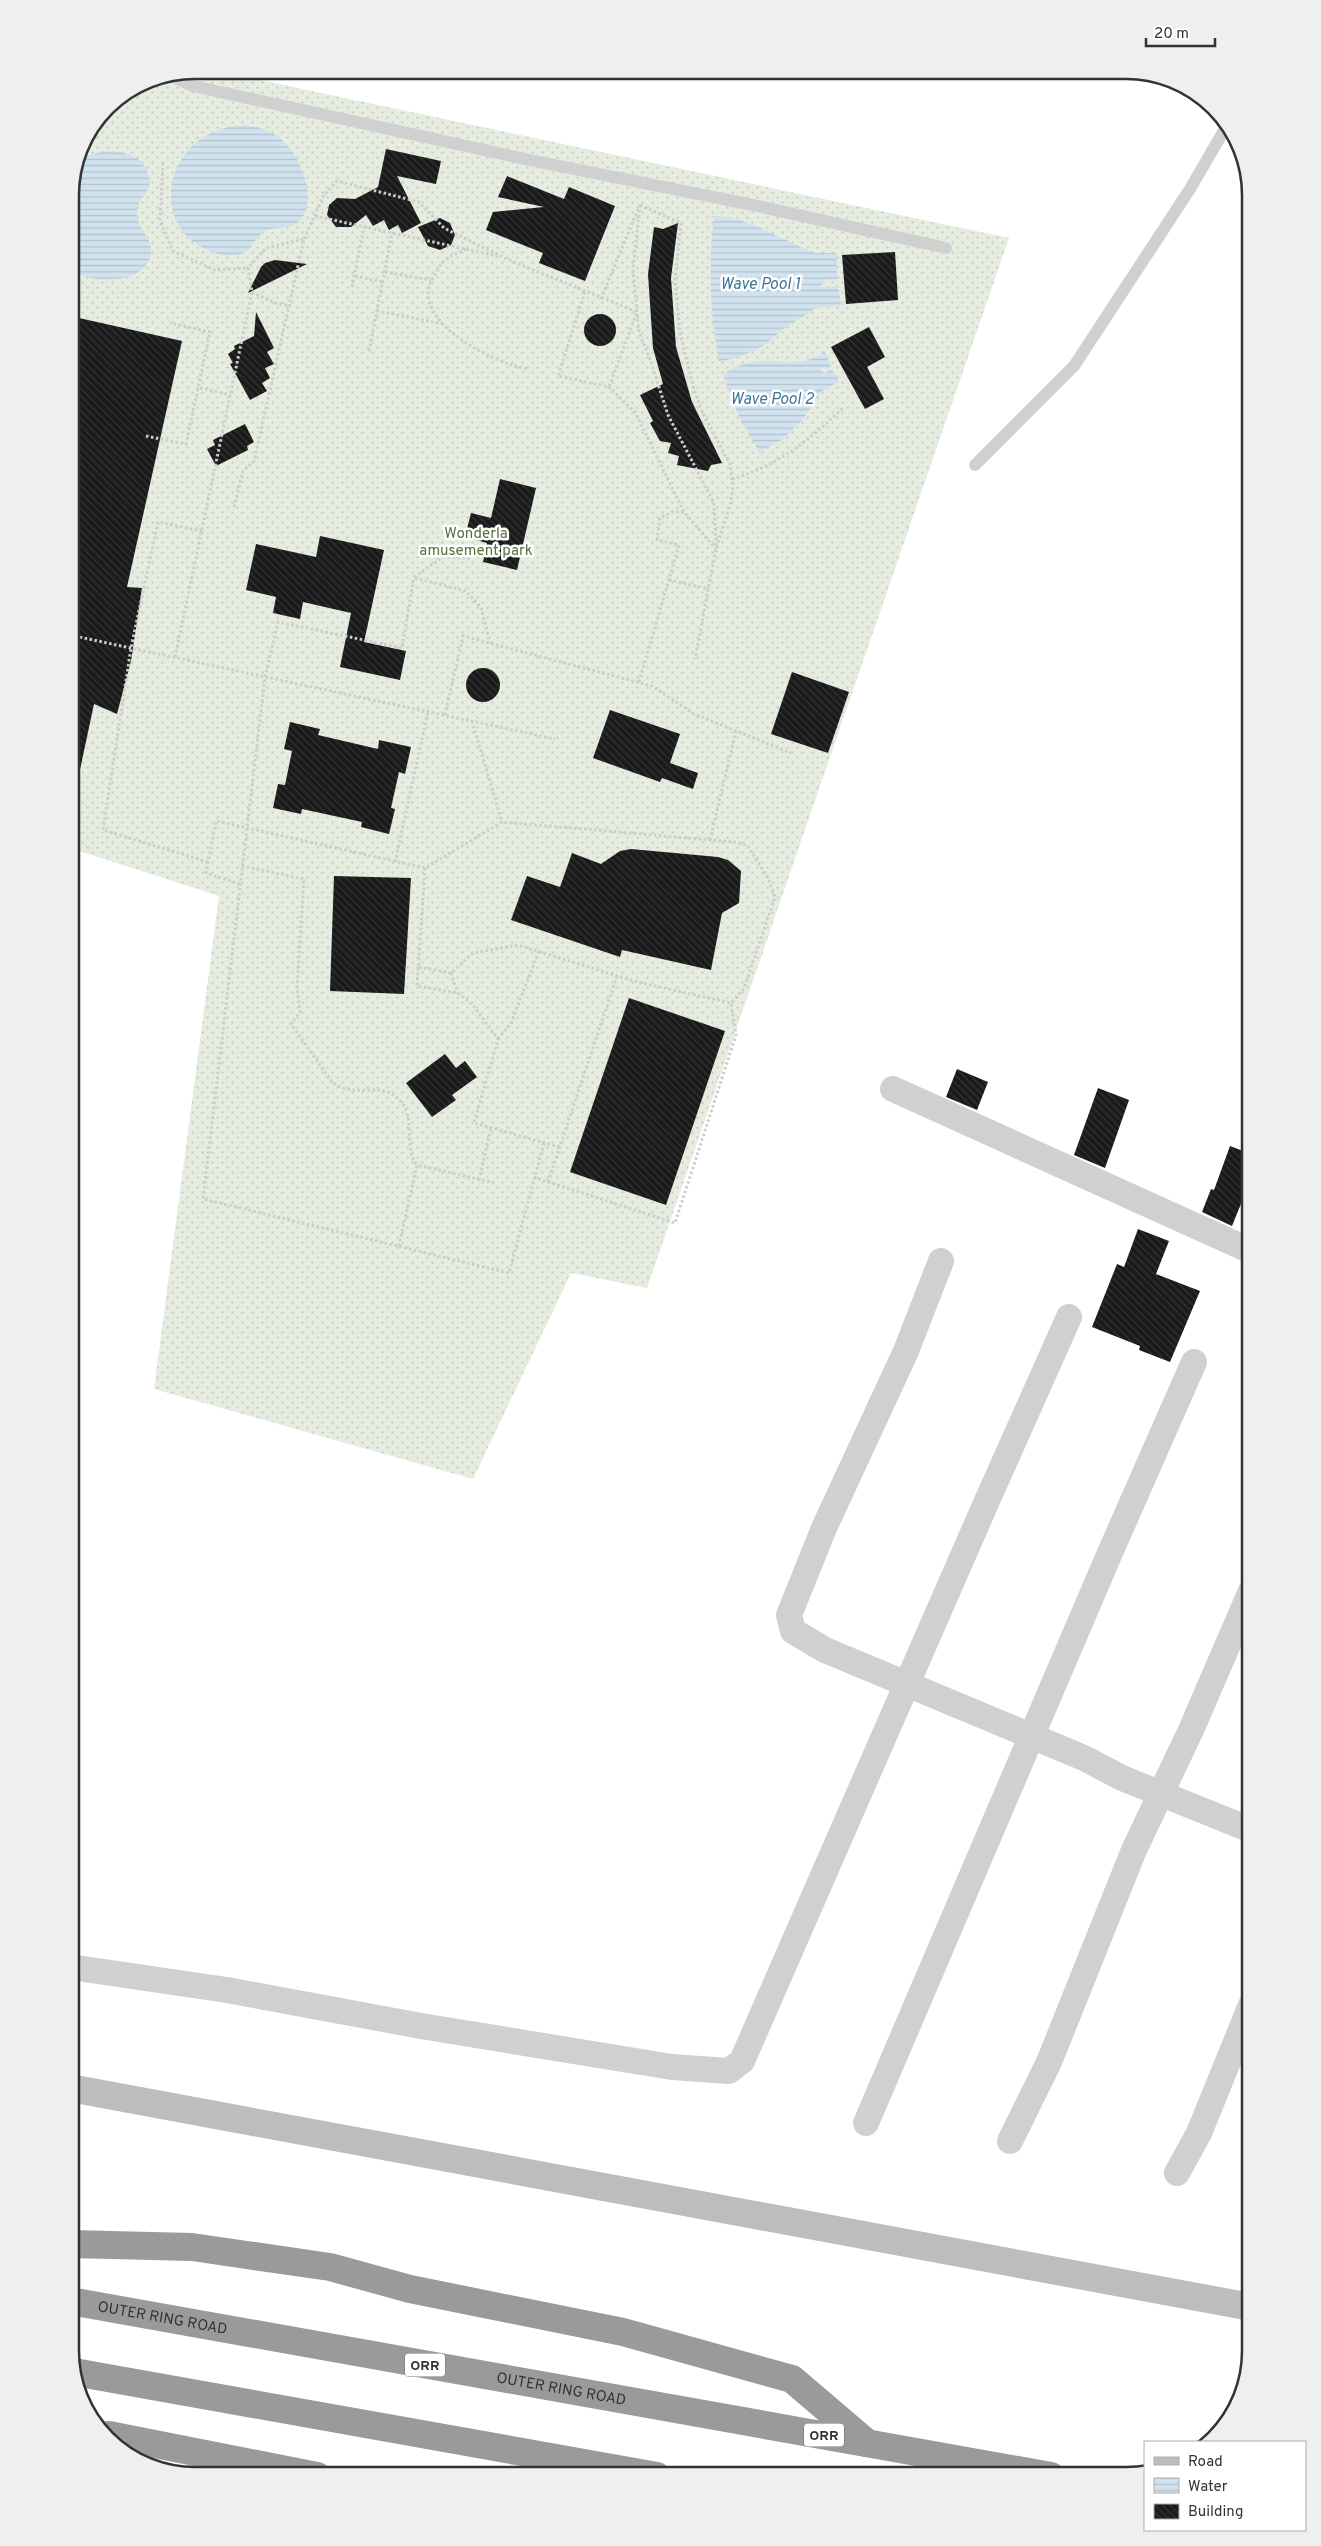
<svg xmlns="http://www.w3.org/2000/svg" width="1321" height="2546" viewBox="0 0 1321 2546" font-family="Overpass,sans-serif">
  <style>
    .grass { fill: url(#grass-dots) }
    .water { fill: url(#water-rules) }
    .building { fill: url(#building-back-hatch) }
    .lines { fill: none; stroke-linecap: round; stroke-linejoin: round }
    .path { stroke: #cdcdcd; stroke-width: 3; stroke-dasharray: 2.5 2.5; stroke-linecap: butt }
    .service { stroke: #d0d0d0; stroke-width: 12 }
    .minor { stroke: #d0d0d0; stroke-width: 26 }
    .secondary { stroke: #bdbdbd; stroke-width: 28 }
    .motorway { stroke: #9a9a9a; stroke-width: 28 }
    .labels { text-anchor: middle; stroke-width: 5; stroke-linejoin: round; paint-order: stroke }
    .shield { fill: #fff; stroke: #707070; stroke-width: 1 }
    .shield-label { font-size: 14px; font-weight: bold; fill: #333 }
    .park-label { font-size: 15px; fill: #56703f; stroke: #fff }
    .street-label { font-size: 15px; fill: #333; stroke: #fff }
    .water-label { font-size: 16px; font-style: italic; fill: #3f7597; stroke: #fff }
    .rim { fill: none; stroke: #333; stroke-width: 2.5 }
  </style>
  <defs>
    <pattern id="grass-dots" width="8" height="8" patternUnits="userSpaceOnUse" patternTransform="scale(1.25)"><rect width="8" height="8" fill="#e6ecdf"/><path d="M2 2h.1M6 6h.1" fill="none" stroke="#c6cbc0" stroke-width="1.8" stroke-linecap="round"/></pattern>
    <pattern id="water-rules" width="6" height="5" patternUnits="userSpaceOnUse" patternTransform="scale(1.25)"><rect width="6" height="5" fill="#cfe2ee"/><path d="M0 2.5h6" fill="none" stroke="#b2c2cd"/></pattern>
    <pattern id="building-back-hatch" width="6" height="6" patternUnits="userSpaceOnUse" patternTransform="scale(1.25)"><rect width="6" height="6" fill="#1a1a1a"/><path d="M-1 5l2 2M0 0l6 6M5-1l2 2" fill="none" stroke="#333"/></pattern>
  </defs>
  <rect width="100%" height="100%" fill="#fff"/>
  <path class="grass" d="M 195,70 L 212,70 L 1009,238 L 647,1288 L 571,1273 L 473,1479 L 154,1389 L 219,896 L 70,848 L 70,187 L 80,147 L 107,106 L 147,79 Z"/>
  <g class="water">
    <path d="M 233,126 C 273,123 295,144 306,182 C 309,194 309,209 301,219 C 290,233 273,223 261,234 C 251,243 253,252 236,255 C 225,257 213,253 203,248 C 160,226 162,169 198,141 C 209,133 220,129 233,126 Z"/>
    <path d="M 101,152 C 119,151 139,153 147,171 C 149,176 151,181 149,186 C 147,195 137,200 137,209 C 137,213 137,218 138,221 C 141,232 152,238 151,252 C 148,285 90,285 70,269 L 70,187 L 77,159 Z"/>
    <path d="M 709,216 L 730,217 L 757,226 L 813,253 L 837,253 L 837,279 L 824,280 L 821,286 L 826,288 L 838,285 L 841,305 L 816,308 L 786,327 L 763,346 L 742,356 L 719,362 C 710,312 708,270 714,218 Z"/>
    <path d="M 825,352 L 831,366 L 820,369 L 823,374 L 832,369 L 839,381 L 822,391 L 804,418 L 783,439 L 759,452 L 740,419 L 723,375 C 752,353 773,365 803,361 C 811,360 818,356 825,352 Z"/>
  </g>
  <g class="building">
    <path d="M 386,149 L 441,161 L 436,184 L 397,176 L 421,223 L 402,233 L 398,225 L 389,230 L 384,220 L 373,226 L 366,215 L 351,227 L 336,227 L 327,215 L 329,205 L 337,198 L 355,199 L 378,187 Z"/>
    <path d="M 507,176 L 564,199 L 569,187 L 615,206 L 585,281 L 539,263 L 543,253 L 486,230 L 493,212 L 544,207 L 498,197 Z"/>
    <path d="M 440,218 L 450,223 L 455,235 L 451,245 L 440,250 L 428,246 L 418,227 Z"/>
    <path d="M 678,223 L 671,278 L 676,347 L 692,402 L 722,463 L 711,465 L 708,471 L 677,465 L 679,456 L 668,453 L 671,443 L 660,441 L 650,423 L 653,421 L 640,395 L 663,384 L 653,348 L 648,274 L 654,227 L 663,229 Z"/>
    <path d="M 895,252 L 898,300 L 846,304 L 842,255 Z"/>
    <path d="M 275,260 L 307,264 L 248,293 L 261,267 L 265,263 Z"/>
    <path d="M 256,312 L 274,348 L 267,352 L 274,364 L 265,368 L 270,378 L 262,383 L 267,391 L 250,400 L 230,364 L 233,363 L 228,354 L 235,349 L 234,346 L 254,336 Z"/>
    <circle cx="600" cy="330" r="16"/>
    <path d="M 70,316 L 182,341 L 127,587 L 142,588 L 131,661 L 117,714 L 94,704 L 78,779 L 70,779 Z"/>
    <path d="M 869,327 L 885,357 L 867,367 L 884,399 L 865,409 L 831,347 Z"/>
    <path d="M 245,424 L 254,442 L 247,446 L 248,450 L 216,466 L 207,449 L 215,445 L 213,440 Z"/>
    <path d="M 500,479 L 536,488 L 517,570 L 483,562 L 487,543 L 465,537 L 471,513 L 491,518 Z"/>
    <path d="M 320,536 L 384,550 L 364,642 L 406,651 L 400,680 L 340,667 L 351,613 L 303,602 L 300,619 L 273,613 L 276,597 L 246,590 L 256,544 L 316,557 Z"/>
    <circle cx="483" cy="685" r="17"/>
    <path d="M 792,672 L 849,692 L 828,753 L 771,734 Z"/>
    <path d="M 610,710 L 680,734 L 670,763 L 698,773 L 693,789 L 662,778 L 660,782 L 593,758 Z"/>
    <path d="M 290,722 L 320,729 L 318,735 L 378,749 L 379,740 L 411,747 L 405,774 L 399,772 L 391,808 L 395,809 L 389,834 L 361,827 L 362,822 L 302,809 L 301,814 L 273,808 L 278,784 L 285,785 L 292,751 L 284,749 Z"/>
    <path d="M 631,849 L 718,857 L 728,860 L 741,871 L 739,903 L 722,913 L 711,970 L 622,950 L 620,957 L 511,920 L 527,876 L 560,887 L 572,853 L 601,864 L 620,851 Z"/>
    <path d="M 334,876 L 411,878 L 404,994 L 330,991 Z"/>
    <path d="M 629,998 L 725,1031 L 666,1205 L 570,1172 Z"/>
    <path d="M 445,1054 L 456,1068 L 465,1061 L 477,1077 L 452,1095 L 456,1100 L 432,1117 L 406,1083 Z"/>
    <path d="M 957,1069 L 988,1082 L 977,1110 L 946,1097 Z"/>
    <path d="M 1098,1088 L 1129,1100 L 1105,1168 L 1074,1155 Z"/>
    <path d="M 1230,1146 L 1251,1154 L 1251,1191 L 1247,1189 L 1232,1226 L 1202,1212 L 1211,1189 L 1214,1190 Z"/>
    <path d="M 1138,1229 L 1169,1241 L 1156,1274 L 1200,1291 L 1170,1362 L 1139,1350 L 1140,1346 L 1092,1327 L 1117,1264 L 1124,1267 Z"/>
  </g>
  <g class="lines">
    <g class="path">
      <path d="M 163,163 L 160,221 L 173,251 L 215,270 L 248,268"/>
      <path d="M 640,205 L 681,223 L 675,281 L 680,333 L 693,386 L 703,414 L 730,464 L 733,485 L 731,502 L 716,549 L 695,659"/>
      <path d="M 640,205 L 633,270 L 639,332 L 651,362 L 668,415 L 714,503 L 716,547"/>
      <path d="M 315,216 L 497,256"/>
      <path d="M 466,249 C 459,253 451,255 445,260 C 441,263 437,271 434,276 C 405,320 494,363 527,369"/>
      <path d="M 385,272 L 431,280"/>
      <path d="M 355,276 L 383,282"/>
      <path d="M 352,287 L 364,227"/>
      <path d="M 252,292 L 275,303 L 291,306"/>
      <path d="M 585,292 L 558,376 L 609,387 L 635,412 L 684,512 L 716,549"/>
      <path d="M 601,299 L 638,209"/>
      <path d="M 377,311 L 443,324"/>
      <path d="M 369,351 L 392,233"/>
      <path d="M 200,388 L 231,395"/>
      <path d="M 146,436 L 186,444 L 210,332 L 170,323"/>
      <path d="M 732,479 C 779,465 808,441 843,408"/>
      <path d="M 234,507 L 243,471 L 254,461 L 304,239 L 324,195 L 337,181 L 419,202 L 444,228 L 509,260 L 637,312 L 609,387"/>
      <path d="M 202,531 L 158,522 L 131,648 L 103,830 L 208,862"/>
      <path d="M 470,558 L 443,557 L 414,577 L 402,648 L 278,622 L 265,677 L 203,1199 L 509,1273 L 544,1143"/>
      <path d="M 415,578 L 466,591 L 481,608 L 490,643"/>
      <path d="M 669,580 L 709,589"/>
      <path d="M 70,635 L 555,739"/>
      <path d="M 175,657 L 252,292 L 248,268 L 266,248 L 304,239"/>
      <path d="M 639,682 L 679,545 L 657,540 L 660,518 L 672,512 L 684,512"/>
      <path d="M 445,715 L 463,636 L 652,686 L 694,714 L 791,753"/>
      <path d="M 472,721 L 502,822"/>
      <path d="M 710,840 L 736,731"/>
      <path d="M 395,862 L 428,712"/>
      <path d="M 242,866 L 304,879 L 297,987 L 300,1012 L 291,1024 L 332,1082 C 353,1098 375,1084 392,1094 C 421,1112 401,1147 417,1165"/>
      <path d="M 425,868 L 417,986 L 458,993 L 472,1004 L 498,1039 L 474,1123 L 560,1147"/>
      <path d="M 240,884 L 206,873 L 216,821 L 425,868 L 502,822 L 734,842 L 747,845 L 768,878 L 775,897 L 744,988 L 731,1003"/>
      <path d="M 419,967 L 451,973 L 473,953 L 518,945 L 637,982 L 731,1003 L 736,1035 L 675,1223 L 533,1177"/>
      <path d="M 451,973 L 458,993"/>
      <path d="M 498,1039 L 511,1023 L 539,951"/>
      <path d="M 479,1180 L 491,1128"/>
      <path d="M 548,1182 L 617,976"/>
      <path d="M 399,1246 L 417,1165 L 495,1183"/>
    </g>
    <g class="service">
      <path d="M 169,75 L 193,86 L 525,159 L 753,205 L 946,248"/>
      <path d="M 975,465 L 1074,366 L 1190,189 L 1226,127"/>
    </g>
    <g class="minor">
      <path d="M 893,1089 L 1251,1251"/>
      <path d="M 941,1261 L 906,1351 L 824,1528 L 789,1615 L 793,1631 L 825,1650 L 1084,1758 L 1122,1778 L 1251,1830"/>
      <path d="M 70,1967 L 227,1990 L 421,2026 L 672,2067 L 729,2071 L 742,2061 C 850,1812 958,1564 1069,1317"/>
      <path d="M 866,2123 L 1109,1555 L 1194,1362"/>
      <path d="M 1010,2141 L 1049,2062 L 1134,1850 L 1191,1730 L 1251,1591"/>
      <path d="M 1177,2173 L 1199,2133 L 1251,2005"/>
    </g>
    <path class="secondary" d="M 70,2088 L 1251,2307"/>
    <g class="motorway">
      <path d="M 70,2244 L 192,2247 L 330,2267 L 410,2289 L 623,2332 L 792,2379 L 867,2443"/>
      <path id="s1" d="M 70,2301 L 1051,2476"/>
      <path d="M 74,2372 L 657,2476"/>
      <path d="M 109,2435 L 317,2476"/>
    </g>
  </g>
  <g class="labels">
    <g class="shield">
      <rect x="405" y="2353.5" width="40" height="23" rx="4"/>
      <rect x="804" y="2423.5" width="40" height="23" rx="4"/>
    </g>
    <g class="shield-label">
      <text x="425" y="2370">ORR</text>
      <text x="824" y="2440">ORR</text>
    </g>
    <g class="park-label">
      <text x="476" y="538">Wonderla<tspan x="476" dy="17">amusement park</tspan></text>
    </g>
    <g class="street-label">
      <text dy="5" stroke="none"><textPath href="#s1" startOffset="94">OUTER RING ROAD</textPath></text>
      <text dy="5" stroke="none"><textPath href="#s1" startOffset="499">OUTER RING ROAD</textPath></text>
    </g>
    <g class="water-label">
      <text x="760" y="289">Wave Pool 1</text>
      <text x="772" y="404">Wave Pool 2</text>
    </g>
  </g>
  <path d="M0 0H1321V2546H0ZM195 79H1126A116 116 0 0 1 1242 195V2351A116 116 0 0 1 1126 2467H195A116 116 0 0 1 79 2351V195A116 116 0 0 1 195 79Z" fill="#efefef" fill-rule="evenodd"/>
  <path class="rim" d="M195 79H1126A116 116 0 0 1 1242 195V2351A116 116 0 0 1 1126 2467H195A116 116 0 0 1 79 2351V195A116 116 0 0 1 195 79Z"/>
  <rect x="1144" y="2441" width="162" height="90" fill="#ffffff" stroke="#adadad"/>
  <rect x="1154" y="2457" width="25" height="8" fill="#bdbdbd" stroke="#adadad"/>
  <text x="1188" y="2466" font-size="15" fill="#333333">Road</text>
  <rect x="1154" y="2478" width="25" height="15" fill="url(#water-rules)" stroke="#adadad"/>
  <text x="1188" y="2491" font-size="15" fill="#333333">Water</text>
  <rect x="1154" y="2504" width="25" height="15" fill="url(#building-back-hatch)" stroke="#adadad"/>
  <text x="1188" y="2516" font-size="15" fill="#333333">Building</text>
  <path d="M1146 38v8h69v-8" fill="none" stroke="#333333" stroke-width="2.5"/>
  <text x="1154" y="38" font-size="15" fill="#333333" stroke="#ffffff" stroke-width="4" paint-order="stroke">20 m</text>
</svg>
